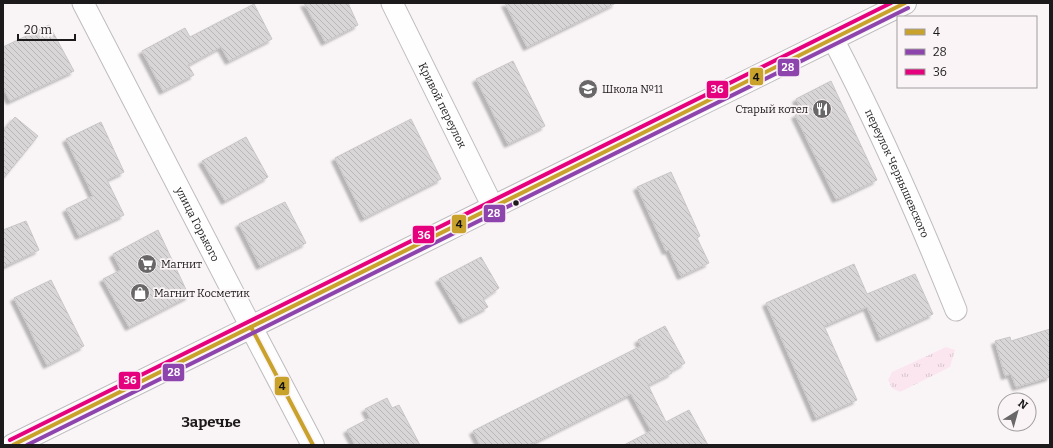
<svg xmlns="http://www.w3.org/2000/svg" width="1053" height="448" viewBox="0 0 1053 448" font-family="Bitter,serif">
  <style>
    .grass { fill: url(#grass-tufts) }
    .building { fill: url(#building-back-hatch); stroke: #c9c6c7; filter: url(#shadow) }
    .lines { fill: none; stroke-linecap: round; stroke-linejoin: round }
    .street-casing { stroke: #bfbcbe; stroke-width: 23 }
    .secondary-casing { stroke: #bfbcbe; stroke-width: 24 }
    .street { stroke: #fefefe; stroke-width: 21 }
    .secondary { stroke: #fefefe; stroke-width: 22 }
    .bus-1-casing { stroke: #faf4f7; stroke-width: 7 }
    .bus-2-casing { stroke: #faf4f7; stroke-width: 7 }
    .bus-3-casing { stroke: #faf4f7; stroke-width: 7 }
    .bus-1 { stroke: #c9a22c; stroke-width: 4 }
    .bus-2 { stroke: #8e44ad; stroke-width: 4 }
    .bus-3 { stroke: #e5007d; stroke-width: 4 }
    .bus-dot { fill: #1c1a1b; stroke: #faf4f7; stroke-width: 1.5 }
    .labels { text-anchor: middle; stroke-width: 3.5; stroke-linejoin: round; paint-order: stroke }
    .poi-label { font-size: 11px; fill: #1c1a1b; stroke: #faf4f7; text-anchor: start }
    .street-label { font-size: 11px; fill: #1c1a1b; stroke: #faf4f7 }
    .district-label { font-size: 15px; font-weight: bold; fill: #1c1a1b; stroke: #faf4f7 }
    .line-badge { stroke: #faf4f7; stroke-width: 1.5 }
    .badge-label { font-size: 11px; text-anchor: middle; font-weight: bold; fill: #fff }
    .pale-badge-label { font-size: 11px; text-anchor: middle; font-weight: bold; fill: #111 }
  </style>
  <defs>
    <pattern id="grass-tufts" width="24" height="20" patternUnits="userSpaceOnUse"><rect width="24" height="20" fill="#fbe6f0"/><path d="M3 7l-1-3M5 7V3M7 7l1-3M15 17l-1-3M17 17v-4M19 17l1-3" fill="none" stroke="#d7c5cd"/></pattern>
    <pattern id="building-back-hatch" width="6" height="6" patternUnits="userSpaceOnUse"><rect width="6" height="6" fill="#d9d6d7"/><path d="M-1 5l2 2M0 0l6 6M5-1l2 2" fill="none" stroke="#bab7b8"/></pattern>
    <filter id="shadow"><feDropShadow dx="-3.5" dy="3.5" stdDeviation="1" flood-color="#0004"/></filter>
  </defs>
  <rect width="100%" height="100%" fill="#f9f5f7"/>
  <path class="grass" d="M 946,347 L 955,350 L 950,367 L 900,392 L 892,388 L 888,380 L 892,372 Z"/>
  <g class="building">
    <path d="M 304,3 L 348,3 L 358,25 L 325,42 Z"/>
    <path d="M 505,3 L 616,3 L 527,47 Z"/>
    <path d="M 254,4 L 272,39 L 229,61 L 221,47 L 188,65 L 194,75 L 163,91 L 142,51 L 185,28 L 190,37 Z"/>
    <path d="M 49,25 L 74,71 L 10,101 L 3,88 L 3,47 Z"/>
    <path d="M 513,61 L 545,126 L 508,144 L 476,79 Z"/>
    <path d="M 831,81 L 877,180 L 844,196 L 836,199 L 795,115 L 802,112 L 796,99 Z"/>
    <path d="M 15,117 L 38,136 L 3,179 L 3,131 Z"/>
    <path d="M 411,119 L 441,179 L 364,218 L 335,158 Z"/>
    <path d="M 101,122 L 124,172 L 107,180 L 124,215 L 79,236 L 66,209 L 93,196 L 66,139 Z"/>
    <path d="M 246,137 L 268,177 L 225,201 L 202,161 Z"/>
    <path d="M 671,172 L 700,236 L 697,238 L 709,263 L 681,276 L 669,250 L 666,251 L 637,187 Z"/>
    <path d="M 285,202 L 306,243 L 260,266 L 239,224 Z"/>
    <path d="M 26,221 L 39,250 L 3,267 L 3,230 Z"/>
    <path d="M 158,230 L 189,296 L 129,327 L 103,279 L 121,270 L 113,254 Z"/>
    <path d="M 481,257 L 499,288 L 483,299 L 488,307 L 463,320 L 439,279 Z"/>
    <path d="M 854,264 L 867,294 L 915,274 L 933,314 L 880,338 L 867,307 L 824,326 L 857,400 L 816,418 L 766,303 Z"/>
    <path d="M 51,280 L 84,346 L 47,365 L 14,298 Z"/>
    <path d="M 665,326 L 685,363 L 671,371 L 672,373 L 648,385 L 666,422 L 689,410 L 708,445 L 624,445 L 651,431 L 631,394 L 529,445 L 480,445 L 473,431 L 641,346 L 638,340 Z"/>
    <path d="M 1050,329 L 1050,377 L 1016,387 L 1011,374 L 1005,376 L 995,341 L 1010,337 L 1011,341 Z"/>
    <path d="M 387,398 L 392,408 L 399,405 L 420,445 L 355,445 L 347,430 L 370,418 L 365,409 Z"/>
  </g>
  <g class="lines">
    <g class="street-casing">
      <g id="street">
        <path id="s1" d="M 83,3 L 251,327"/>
        <path id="s2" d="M 392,3 L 493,207"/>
        <path id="s3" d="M 833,39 C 879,127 919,218 956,310"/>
      </g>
    </g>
    <g class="secondary-casing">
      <g id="secondary">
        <path d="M 251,327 L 313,445"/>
        <path d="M 13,445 L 905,3"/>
      </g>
    </g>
    <use href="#street" class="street"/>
    <use href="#secondary" class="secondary"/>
    <g class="bus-1-casing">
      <g id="bus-1">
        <path d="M 251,327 L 313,445"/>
        <path d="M 13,445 L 905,3"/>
      </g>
    </g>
    <g class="bus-2-casing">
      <path id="bus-2" d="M 27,445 L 908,8"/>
    </g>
    <g class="bus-3-casing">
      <path id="bus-3" d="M 10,440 L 891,3"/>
    </g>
    <use href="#bus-1" class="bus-1"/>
    <use href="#bus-2" class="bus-2"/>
    <use href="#bus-3" class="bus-3"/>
  </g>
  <defs>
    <g id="school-disc" transform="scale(1)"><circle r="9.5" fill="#696768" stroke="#faf4f7"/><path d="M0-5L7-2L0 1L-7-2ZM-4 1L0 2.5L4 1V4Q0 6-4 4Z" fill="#fff"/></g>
    <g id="restaurant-disc" transform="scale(1)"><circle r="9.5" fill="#696768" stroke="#faf4f7"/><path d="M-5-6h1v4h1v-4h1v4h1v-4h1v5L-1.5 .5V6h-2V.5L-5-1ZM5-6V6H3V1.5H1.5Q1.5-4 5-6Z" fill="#fff"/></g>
    <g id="supermarket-disc" transform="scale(1)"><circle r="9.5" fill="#696768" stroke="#faf4f7"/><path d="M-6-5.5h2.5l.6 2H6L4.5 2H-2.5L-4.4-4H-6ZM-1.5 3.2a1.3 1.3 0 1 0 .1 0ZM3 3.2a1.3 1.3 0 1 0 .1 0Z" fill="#fff"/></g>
    <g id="shop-disc" transform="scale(1)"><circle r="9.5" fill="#696768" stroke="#faf4f7"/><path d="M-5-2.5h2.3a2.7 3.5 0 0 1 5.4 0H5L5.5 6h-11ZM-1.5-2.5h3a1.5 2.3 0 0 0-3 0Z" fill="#fff"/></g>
  </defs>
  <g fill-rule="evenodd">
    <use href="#school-disc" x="588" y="89"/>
    <use href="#restaurant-disc" x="822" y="109"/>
    <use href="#supermarket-disc" x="147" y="264"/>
    <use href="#shop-disc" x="140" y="293"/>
  </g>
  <circle class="bus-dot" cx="516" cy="203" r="3.5"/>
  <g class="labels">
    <g class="poi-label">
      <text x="602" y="93">Школа №11</text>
      <text x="808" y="113" text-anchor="end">Старый котел</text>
      <text x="161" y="268">Магнит</text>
      <text x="154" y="297">Магнит Косметик</text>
    </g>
    <g class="street-label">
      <text dy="4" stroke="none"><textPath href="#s2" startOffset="114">Кривой переулок</textPath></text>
      <text dy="4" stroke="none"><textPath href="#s3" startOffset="149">переулок Чернышевского</textPath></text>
      <text dy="4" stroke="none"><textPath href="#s1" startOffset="249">улица Горького</textPath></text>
    </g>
    <g class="district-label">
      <text x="211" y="427">Заречье</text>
    </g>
  </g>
  <g class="line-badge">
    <rect x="777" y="58" width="23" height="19" rx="4" fill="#8e44ad"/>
    <rect x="749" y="67" width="15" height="19" rx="4" fill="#c9a22c"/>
    <rect x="706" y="80" width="23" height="19" rx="4" fill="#e5007d"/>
    <rect x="483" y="204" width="23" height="19" rx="4" fill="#8e44ad"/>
    <rect x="451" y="214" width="16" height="20" rx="4" fill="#c9a22c"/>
    <rect x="412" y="225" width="23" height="19" rx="4" fill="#e5007d"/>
    <rect x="162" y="363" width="23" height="19" rx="4" fill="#8e44ad"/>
    <rect x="118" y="371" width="23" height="19" rx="4" fill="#e5007d"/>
    <rect x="274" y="376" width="16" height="20" rx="4" fill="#c9a22c"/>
  </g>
  <g class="badge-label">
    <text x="788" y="71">28</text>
    <text x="717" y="93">36</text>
    <text x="494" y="217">28</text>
    <text x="424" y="239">36</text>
    <text x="174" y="376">28</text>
    <text x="130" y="384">36</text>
  </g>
  <g class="pale-badge-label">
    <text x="756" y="81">4</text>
    <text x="459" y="228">4</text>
    <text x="282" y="390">4</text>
  </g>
  <rect width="1053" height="448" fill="none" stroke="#1c1a1b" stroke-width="8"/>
  <rect x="897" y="16" width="140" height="72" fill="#faf4f7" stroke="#a19d9f"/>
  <rect x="905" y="29" width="20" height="6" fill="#c9a22c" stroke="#a19d9f"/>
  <text x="933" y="36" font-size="12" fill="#1c1a1b">4</text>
  <rect x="905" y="49" width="20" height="6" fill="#8e44ad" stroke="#a19d9f"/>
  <text x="933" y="56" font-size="12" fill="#1c1a1b">28</text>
  <rect x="905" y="69" width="20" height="6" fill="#e5007d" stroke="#a19d9f"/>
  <text x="933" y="76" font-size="12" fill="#1c1a1b">36</text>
  <g transform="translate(1017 412) rotate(37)"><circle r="19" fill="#faf4f7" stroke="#a19d9f"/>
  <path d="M0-3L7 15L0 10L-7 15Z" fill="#696768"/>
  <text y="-6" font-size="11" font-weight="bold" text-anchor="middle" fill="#1c1a1b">N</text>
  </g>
  <path d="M18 34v6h57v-6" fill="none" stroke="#1c1a1b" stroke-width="2"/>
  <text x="24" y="34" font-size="12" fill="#1c1a1b" stroke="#faf4f7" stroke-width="3" paint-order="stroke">20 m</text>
</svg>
